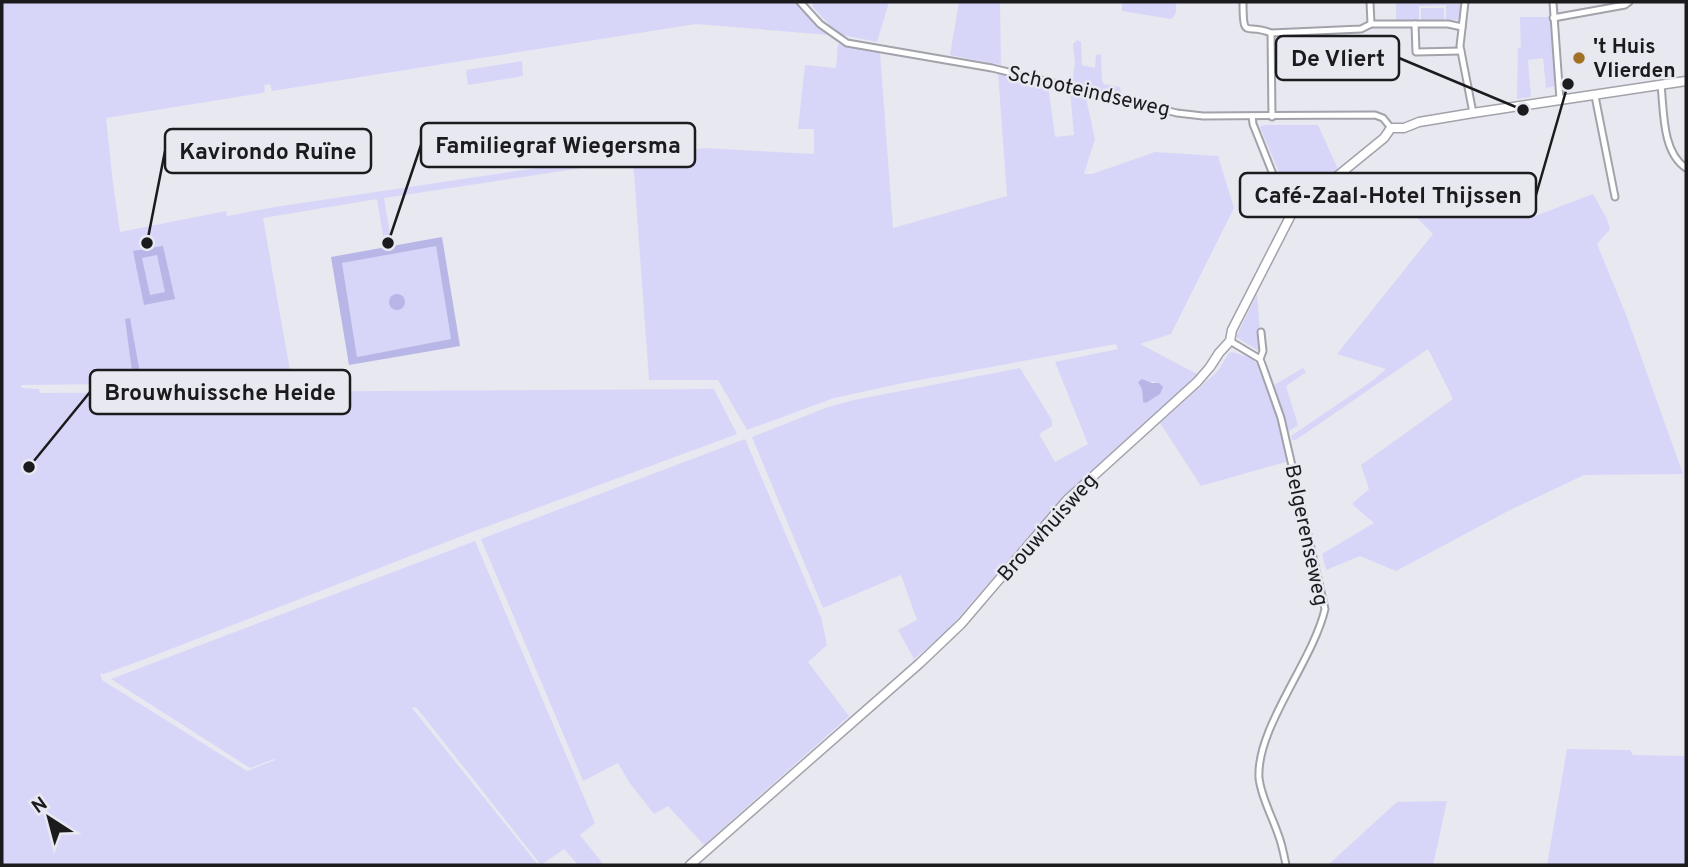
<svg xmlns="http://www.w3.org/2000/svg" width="1688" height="867" viewBox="0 0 1688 867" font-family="Overpass,sans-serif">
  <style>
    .green { fill: #d7d6f9; fill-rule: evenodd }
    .water { fill: #b7b6e6; fill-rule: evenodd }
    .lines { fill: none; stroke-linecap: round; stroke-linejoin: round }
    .street-casing { stroke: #a2a2aa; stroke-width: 9 }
    .secondary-casing { stroke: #a2a2aa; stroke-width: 11 }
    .street { stroke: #fff; stroke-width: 5 }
    .secondary { stroke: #fff; stroke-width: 8 }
    .poi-dot { fill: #a17225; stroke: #e8e8f1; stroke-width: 2.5 }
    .labels { text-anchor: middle; stroke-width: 5; stroke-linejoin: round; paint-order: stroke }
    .poi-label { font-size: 21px; font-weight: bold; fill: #1b1b1e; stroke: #e8e8f1; text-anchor: start }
    .street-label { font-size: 21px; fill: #1b1b1e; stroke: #e8e8f1 }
    .leader { fill: none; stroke: #1b1b1e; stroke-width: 2.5 }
    .callout-dot { fill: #1b1b1e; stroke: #e8e8f1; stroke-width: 2.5 }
    .callout { fill: #e8e8f1; stroke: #1b1b1e; stroke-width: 2.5 }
    .callout-label { font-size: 23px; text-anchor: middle; font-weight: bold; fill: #1b1b1e }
  </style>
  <rect width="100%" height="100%" fill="#e8e8f1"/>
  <g class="green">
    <path d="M 2,2 L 798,2 L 828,33 L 829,35 L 696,24 L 272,91 L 270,84 L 264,85 L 265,91 L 262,93 L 106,118 L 113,183 L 120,232 L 226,211 L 227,216 L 275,207 L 604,158 L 608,164 L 384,198 L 392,245 L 385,247 L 377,199 L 263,218 L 292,382 L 21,385 L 21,388 L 39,389 L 40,393 L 714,389 L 737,434 L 472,532 L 145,659 L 104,674 L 100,673 L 102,680 L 247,771 L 275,760 L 274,759 L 250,768 L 111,679 L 475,541 L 595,823 L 580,835 L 604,865 L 578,865 L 564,849 L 541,865 L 417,708 L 413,707 L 412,708 L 538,865 L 2,865 Z"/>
    <path d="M 815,2 L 889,2 L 877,42 L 838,34 L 812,6 Z"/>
    <path d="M 959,2 L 1000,2 L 1001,65 L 950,55 Z"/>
    <path d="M 1122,2 L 1175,2 C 1177,8 1177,15 1171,19 L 1122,11 Z"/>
    <path d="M 1396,2 L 1460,2 L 1460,20 L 1446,20 L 1446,5 L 1419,6 L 1419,21 L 1396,21 Z"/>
    <rect x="1421" y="8" width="23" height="12"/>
    <path d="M 1520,17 L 1551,17 L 1555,86 L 1546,88 L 1543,58 L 1528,60 L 1531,97 L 1517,99 L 1518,48 L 1521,47 Z"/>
    <path d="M 1077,40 L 1081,42 L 1082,65 L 1095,68 L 1096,55 L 1101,54 L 1102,81 L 1104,84 L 1120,87 L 1121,93 L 1118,95 L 1072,83 L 1075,63 L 1073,44 Z"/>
    <path d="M 838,44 L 880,52 L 893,228 L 1007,196 L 998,73 L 1048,85 L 1055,137 L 1074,135 L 1070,90 L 1085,94 L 1095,139 L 1084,174 L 1092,174 L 1155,152 L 1218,156 L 1234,208 L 1171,334 L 1140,344 L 1199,375 L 1066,494 L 945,633 L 914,659 L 898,630 L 917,620 L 901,575 L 823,608 L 752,437 L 828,407 L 854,400 L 1020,368 L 1052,420 L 1052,426 L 1039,434 L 1055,462 L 1088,444 L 1055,362 L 1118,349 L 1116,344 L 903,383 L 834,398 L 747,430 L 718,380 L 649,380 L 633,159 L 704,148 L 814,154 L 814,129 L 798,129 L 805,65 L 836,68 ZM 1148,382 L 1155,382 L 1160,394 L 1146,403 L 1143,402 L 1142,389 Z"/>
    <path d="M 522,61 L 523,76 L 468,85 L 466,70 Z"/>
    <path d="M 1266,125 L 1318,125 L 1339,171 L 1295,206 L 1293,205 L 1260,127 L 1261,126 Z"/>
    <path d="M 1481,182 L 1488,191 L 1509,209 L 1518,213 L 1535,216 L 1593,194 L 1607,219 L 1610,229 L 1597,244 L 1625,312 L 1683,474 L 1584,475 L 1510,510 L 1396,571 L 1360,556 L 1326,570 L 1322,554 L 1374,523 L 1352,504 L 1369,489 L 1361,465 L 1453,399 L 1428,349 L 1306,433 L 1295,440 L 1292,440 L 1291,436 L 1372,381 L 1386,369 L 1337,354 L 1433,234 L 1417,218 Z"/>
    <path d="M 436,245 L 451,339 L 357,357 L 342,263 Z"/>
    <path d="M 1257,294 L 1261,345 L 1259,351 L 1236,337 Z"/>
    <path d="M 1232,352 L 1251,358 L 1259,366 L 1264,374 L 1277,415 L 1289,461 L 1201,486 L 1160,423 L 1218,371 L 1229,353 Z"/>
    <path d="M 1303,368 L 1306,372 L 1286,386 L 1298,425 L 1289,431 L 1274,385 Z"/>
    <path d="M 745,439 L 821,617 L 827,645 L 808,662 L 849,716 L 704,845 L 668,806 L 654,814 L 629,782 L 618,763 L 583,781 L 481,539 Z"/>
    <path d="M 1567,749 L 1626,750 L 1630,750 L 1633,755 L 1686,756 L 1686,865 L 1547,865 Z"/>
    <path d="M 1447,801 L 1433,865 L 1328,865 L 1397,802 Z"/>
  </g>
  <g class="water">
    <path d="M 442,237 L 460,346 L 349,365 L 331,257 ZM 436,246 L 451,339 L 357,357 L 342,263 Z"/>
    <path d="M 163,246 L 175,299 L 144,305 L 133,251 ZM 157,255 L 165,292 L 150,295 L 142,258 Z"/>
    <circle cx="397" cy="302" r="8"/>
    <path d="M 130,318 L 140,373 L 138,374 L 134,375 L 132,371 L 125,319 Z"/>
    <path d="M 1142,379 L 1152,383 L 1159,383 L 1163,387 L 1160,394 L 1146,403 L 1143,402 L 1142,389 L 1138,382 Z"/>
  </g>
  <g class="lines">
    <g class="street-casing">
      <g id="street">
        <path d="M 800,2 L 820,24 L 847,43 L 992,68 L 1177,113 L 1203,116 L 1375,115 L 1383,118 L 1391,128"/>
        <path d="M 1243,2 C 1243,42 1246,22 1271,33 L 1361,29 L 1371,24 L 1448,24 L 1462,27"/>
        <path d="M 1370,2 L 1371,24"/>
        <path d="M 1465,2 L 1460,46 L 1473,113"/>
        <path d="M 1553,2 L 1560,100"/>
        <path d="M 1553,18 L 1625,5 L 1629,2"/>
        <path d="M 1415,24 L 1416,52 L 1461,51"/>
        <path d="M 1271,33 L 1272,117"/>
        <path d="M 1661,85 C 1664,112 1662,152 1686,168"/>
        <path d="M 1595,96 L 1615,197"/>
        <path d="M 1252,116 L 1253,124 L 1284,202 L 1292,213"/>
        <path d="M 1230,341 L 1260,359 L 1263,367 L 1281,418 L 1325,609 C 1313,661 1256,728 1259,778 C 1261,797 1272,816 1278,834 C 1282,844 1284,855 1286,865"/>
        <path d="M 1260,359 L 1263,351 L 1261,332"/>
      </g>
    </g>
    <g class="secondary-casing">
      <path id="secondary" d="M 690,865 L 920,663 L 962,623 L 1067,500 L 1197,382 L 1210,367 L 1219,353 L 1230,341 L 1232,330 L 1292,213 L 1384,138 L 1391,128 L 1404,128 L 1419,122 L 1473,113 L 1686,81"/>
    </g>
    <use href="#street" class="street"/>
    <use href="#secondary" class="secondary"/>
  </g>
  <circle class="poi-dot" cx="1579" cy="58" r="7"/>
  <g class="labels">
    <g class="poi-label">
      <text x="1593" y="53">'t Huis<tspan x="1593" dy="24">Vlierden</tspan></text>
    </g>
    <g class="street-label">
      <text transform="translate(1089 91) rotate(13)" y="7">Schooteindseweg</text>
      <text transform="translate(1047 527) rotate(-48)" y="7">Brouwhuisweg</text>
      <text transform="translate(1307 535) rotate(78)" y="7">Belgerenseweg</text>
    </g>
  </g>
  <path class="leader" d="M1523 110L1399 58M388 243L421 145M147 243L165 151M1568 84L1536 195M29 467L90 392"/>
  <g class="callout-dot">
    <circle cx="1523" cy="110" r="7"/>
    <circle cx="388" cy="243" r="7"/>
    <circle cx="147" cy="243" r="7"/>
    <circle cx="1568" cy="84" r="7"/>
    <circle cx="29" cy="467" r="7"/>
  </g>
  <g class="callout">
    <rect x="1276" y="36" width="123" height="44" rx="7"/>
    <rect x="421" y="123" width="274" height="44" rx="7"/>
    <rect x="165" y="129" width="206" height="44" rx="7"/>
    <rect x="1240" y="173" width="296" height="44" rx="7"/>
    <rect x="90" y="370" width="260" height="44" rx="7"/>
  </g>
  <g class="callout-label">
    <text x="1338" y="66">De Vliert</text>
    <text x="558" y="153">Familiegraf Wiegersma</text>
    <text x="268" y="159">Kavirondo Ruïne</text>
    <text x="1388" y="203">Café-Zaal-Hotel Thijssen</text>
    <text x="220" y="400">Brouwhuissche Heide</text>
  </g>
  <rect width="1688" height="867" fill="none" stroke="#1b1b1e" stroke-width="7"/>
  <g transform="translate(49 818) rotate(324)" stroke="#e8e8f1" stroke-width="5" paint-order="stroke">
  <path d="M0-5L12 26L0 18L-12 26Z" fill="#1b1b1e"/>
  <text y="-10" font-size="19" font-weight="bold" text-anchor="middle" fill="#1b1b1e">N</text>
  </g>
</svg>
